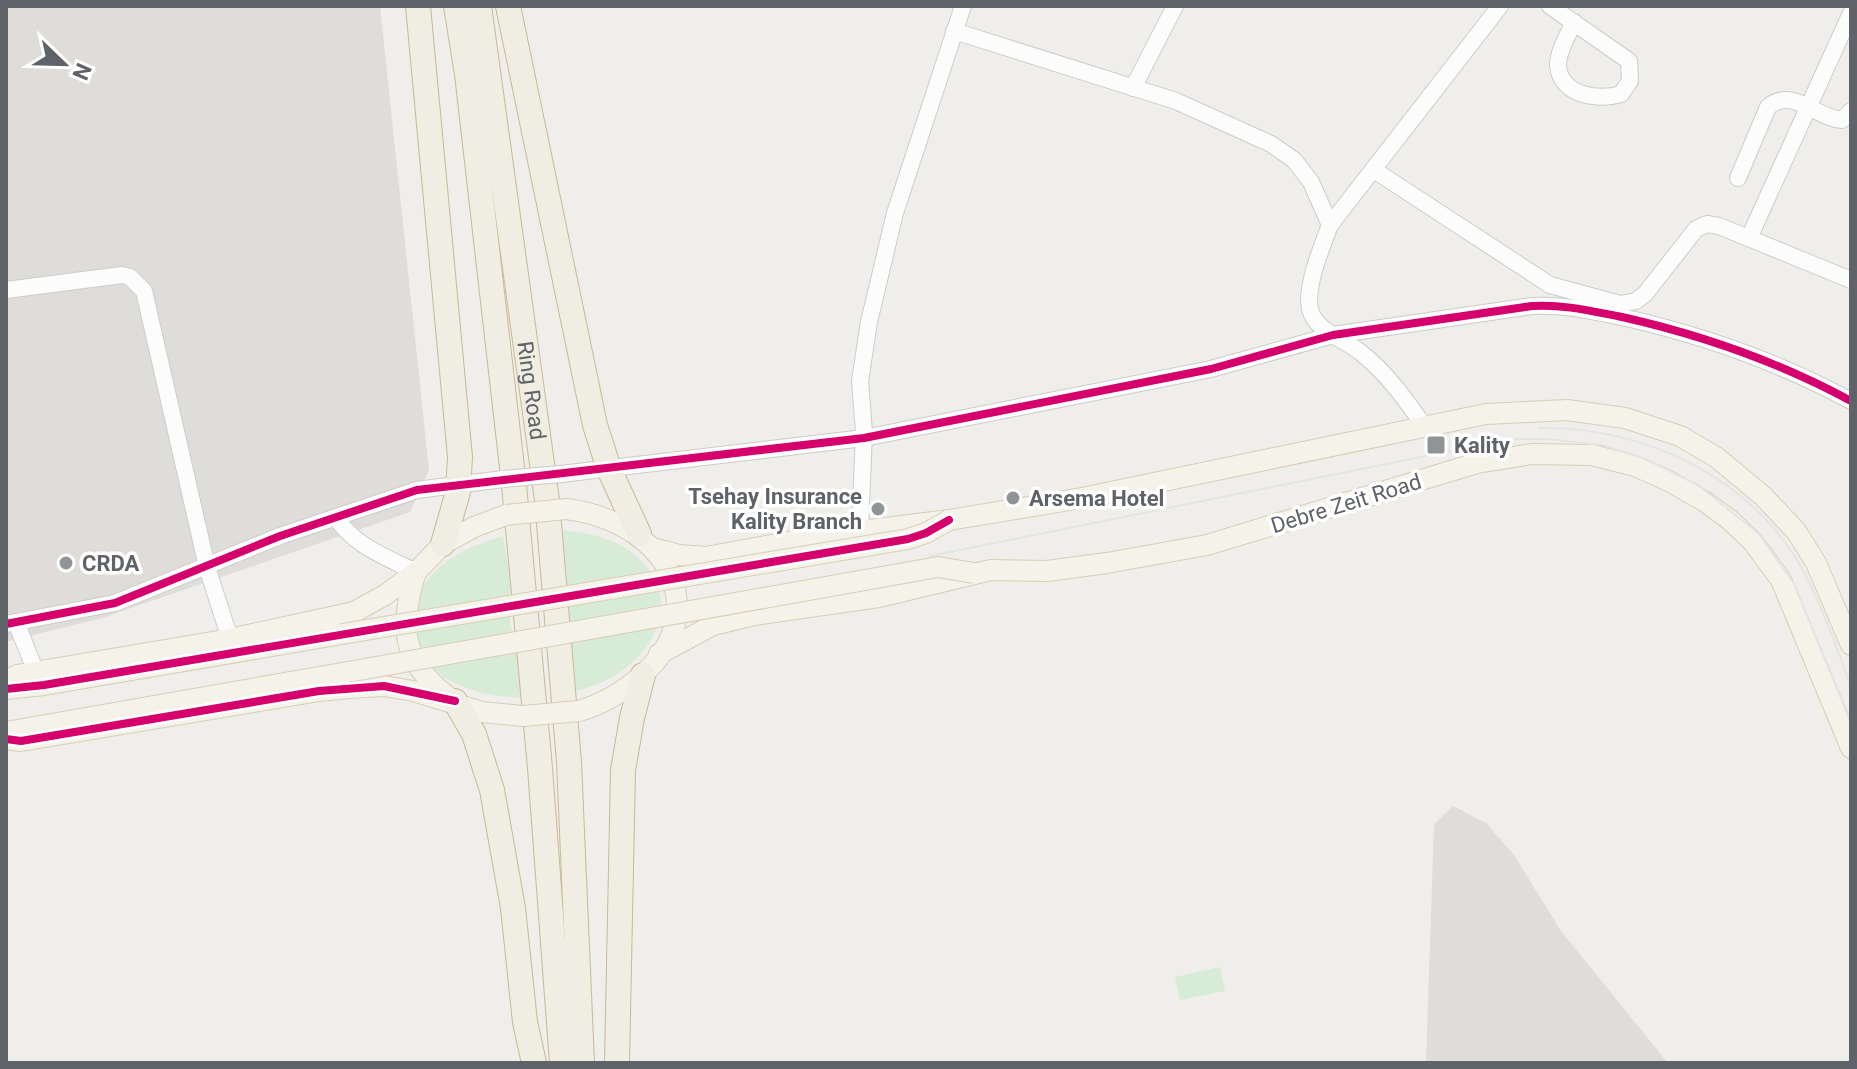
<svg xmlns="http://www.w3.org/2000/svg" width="1857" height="1069" viewBox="0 0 1857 1069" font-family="Roboto,sans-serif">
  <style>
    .industrial { fill: #dfddda }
    .green { fill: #d8ebd6 }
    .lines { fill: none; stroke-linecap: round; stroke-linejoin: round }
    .minor-casing { stroke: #cbcccc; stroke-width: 18 }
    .major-casing { stroke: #d7ceb8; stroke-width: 22 }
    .highway-casing { stroke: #c8b996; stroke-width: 26 }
    .minor { stroke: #fdfcfc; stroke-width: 16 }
    .major { stroke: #f4f2e9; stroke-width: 20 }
    .highway { stroke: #f0ede3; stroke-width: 24 }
    .tram { stroke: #e4e4e4; stroke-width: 2 }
    .minor-bridge-casing { stroke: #cbcccc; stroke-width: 18; stroke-linecap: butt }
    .major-bridge-casing { stroke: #d7ceb8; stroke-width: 22; stroke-linecap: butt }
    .minor-bridge { stroke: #fdfcfc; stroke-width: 16 }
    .major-bridge { stroke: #f4f2e9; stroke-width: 20 }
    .cycleway-casing { stroke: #fff; stroke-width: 13 }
    .cycleway { stroke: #d6006c; stroke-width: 8 }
    .poi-dot { fill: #919496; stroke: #fff; stroke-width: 3 }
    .labels { text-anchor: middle; stroke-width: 7; stroke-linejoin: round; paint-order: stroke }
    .street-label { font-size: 22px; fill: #5f6368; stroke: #fff }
    .poi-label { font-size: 22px; font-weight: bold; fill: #5f6368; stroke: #fff; text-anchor: start }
  </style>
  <rect width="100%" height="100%" fill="#efeeea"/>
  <g class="industrial">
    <path d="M 6,6 L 380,6 L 429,470 L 410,512 L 102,618 L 6,642 Z"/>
    <path d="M 1453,806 L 1486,823 L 1514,855 L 1561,931 L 1668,1063 L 1426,1063 L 1434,824 Z"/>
  </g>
  <g class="green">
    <path d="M 552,530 C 579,531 607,535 630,551 C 680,589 664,643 617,674 C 603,683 587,688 571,693 Z"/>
    <path d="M 503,536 L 510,577 L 510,626 L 518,643 L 521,698 C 476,696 416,680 416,625 C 416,609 415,597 425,583 C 444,557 473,545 503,536 Z"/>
    <path d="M 1220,967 L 1225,991 L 1180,1000 L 1175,977 Z"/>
  </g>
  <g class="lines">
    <g class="minor-casing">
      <g id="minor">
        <path d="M 1550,6 L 1629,61 L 1630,81 L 1621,94 C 1599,101 1560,96 1558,65 C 1558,51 1568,35 1574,22"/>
        <path d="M 954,31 L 1176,101 L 1271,144 L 1294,160 L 1311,182 L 1330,225"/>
        <path d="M 1133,88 L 1175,6"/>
        <path d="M 1374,170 L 1550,285 L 1620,304 L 1636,301 L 1645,294 L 1696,229 L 1707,224 L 1719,226 L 1851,280"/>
        <path d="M 1738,178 L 1768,107 C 1792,86 1816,118 1842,120 L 1851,111"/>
        <path d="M 1749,238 L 1851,13"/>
        <path d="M 6,290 L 122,275 L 130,277 L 144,291 L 207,567 L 230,639"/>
        <path d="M 1424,426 C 1406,400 1386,372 1360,352 C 1344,339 1315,331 1310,309 C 1305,287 1322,246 1330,225 L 1500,6"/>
        <path d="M 561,474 L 864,438 L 1211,369 L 1333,335 L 1532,306 C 1563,304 1591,311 1622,317 C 1702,335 1779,362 1851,401"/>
        <path d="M 336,517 C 352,545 388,558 416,572"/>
        <path d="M 860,531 L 864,432 L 860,381 L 869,322 L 895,213 L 963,6"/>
        <path d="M 16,622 L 36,672"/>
        <path d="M 6,624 L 115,603 L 280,536 L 417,490 L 503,479"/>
      </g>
    </g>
    <g class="major-casing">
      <g id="major">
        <path d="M 566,509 C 621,515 685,554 676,618 C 670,663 619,699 579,711"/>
        <path d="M 652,548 L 679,555 L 706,557 L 815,537 L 949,520 L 1082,498 L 1486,414 L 1567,410 L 1625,418 L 1680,436 L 1716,457 L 1763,496 L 1796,531 L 1816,563 L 1851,645"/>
        <path d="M 416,572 C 399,625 401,661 447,696"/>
        <path d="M 659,654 L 713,625 L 754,615 L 879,597 L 991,570 L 1047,571 L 1107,563 L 1207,545 L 1477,463 L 1532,454 L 1592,455 L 1635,466 L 1669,481 L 1704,501 L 1730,520 L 1753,542 L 1781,580 L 1851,748"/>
        <path d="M 6,682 L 17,675 L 230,639 L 354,612 L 385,595 L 416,572 L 443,544 L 474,527 L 506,515"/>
        <path d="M 6,689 L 44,685 L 342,634"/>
        <path d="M 6,732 L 348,672"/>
        <path d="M 6,739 L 21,741 L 319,691 L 350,688 L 384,686 L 413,691 L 482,712 L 523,716"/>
      </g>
    </g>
    <g class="highway-casing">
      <g id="highway">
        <path d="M 418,6 L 460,457 L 458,492 L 443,544"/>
        <path d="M 456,6 L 467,74 L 514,485 L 540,768 L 562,1063"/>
        <path id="s1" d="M 479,6 L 547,500 L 569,762 L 582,1063"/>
        <path d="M 508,6 L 595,425 L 609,469 L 639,534"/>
        <path d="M 455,701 L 474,734 L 492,790 L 513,908 L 525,1022 L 534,1063"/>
        <path d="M 617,1063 L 623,770 L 632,718 L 643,675"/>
      </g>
    </g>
    <use href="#minor" class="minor"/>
    <use href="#major" class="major"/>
    <use href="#highway" class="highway"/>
    <g class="tram">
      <path d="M 1539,428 C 1646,426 1758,480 1807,578 C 1825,612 1837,650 1851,686"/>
      <path d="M 930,556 L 1510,439 L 1548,439 L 1602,445 L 1643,458 L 1698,485 L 1759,534 L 1794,584 L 1851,723"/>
    </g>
    <g class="minor-bridge-casing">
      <path id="minor-bridge" d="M 503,479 L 561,474"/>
    </g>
    <g class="major-bridge-casing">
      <g id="major-bridge">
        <path d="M 506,515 L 566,509"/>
        <path d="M 342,634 L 908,539 L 926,533 L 949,520"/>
        <path d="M 348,672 L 938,567 L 974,573"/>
        <path d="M 523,716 L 579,711"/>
      </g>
    </g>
    <use href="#minor-bridge" class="minor-bridge"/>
    <use href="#major-bridge" class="major-bridge"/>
    <g class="cycleway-casing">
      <g id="cycleway">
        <path d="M 6,624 L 115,603 L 280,536 L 417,490 L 864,438 L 1211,369 L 1333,335 L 1532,306 C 1563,304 1591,311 1622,317 C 1702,335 1779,362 1851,401"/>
        <path d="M 6,689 L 44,685 L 908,539 L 926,533 L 949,520"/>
        <path d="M 6,739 L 21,741 L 319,691 L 384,686 L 455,701"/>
      </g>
    </g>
    <use href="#cycleway" class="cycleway"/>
  </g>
  <g class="poi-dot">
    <rect x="1426" y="435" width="20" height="20" rx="4"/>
    <circle cx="1013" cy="498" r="8"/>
    <circle cx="878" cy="509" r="8"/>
    <circle cx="66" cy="563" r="8"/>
  </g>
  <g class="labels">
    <g class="street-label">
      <text dy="8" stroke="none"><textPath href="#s1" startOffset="388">Ring Road</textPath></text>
      <text transform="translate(1346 503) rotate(-17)" y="8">Debre Zeit Road</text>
    </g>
    <g class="poi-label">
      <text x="1454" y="453">Kality</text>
      <text x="862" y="504" text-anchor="end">Tsehay Insurance<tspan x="862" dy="25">Kality Branch</tspan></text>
      <text x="1029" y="506">Arsema Hotel</text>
      <text x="82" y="571">CRDA</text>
    </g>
  </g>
  <rect width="1857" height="1069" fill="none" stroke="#5f6368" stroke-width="16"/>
  <g transform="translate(64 64) rotate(113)" stroke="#ffffff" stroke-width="6" paint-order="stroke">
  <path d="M0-6L14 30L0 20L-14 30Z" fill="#5f6368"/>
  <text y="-12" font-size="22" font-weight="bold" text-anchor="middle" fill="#5f6368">N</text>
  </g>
</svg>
